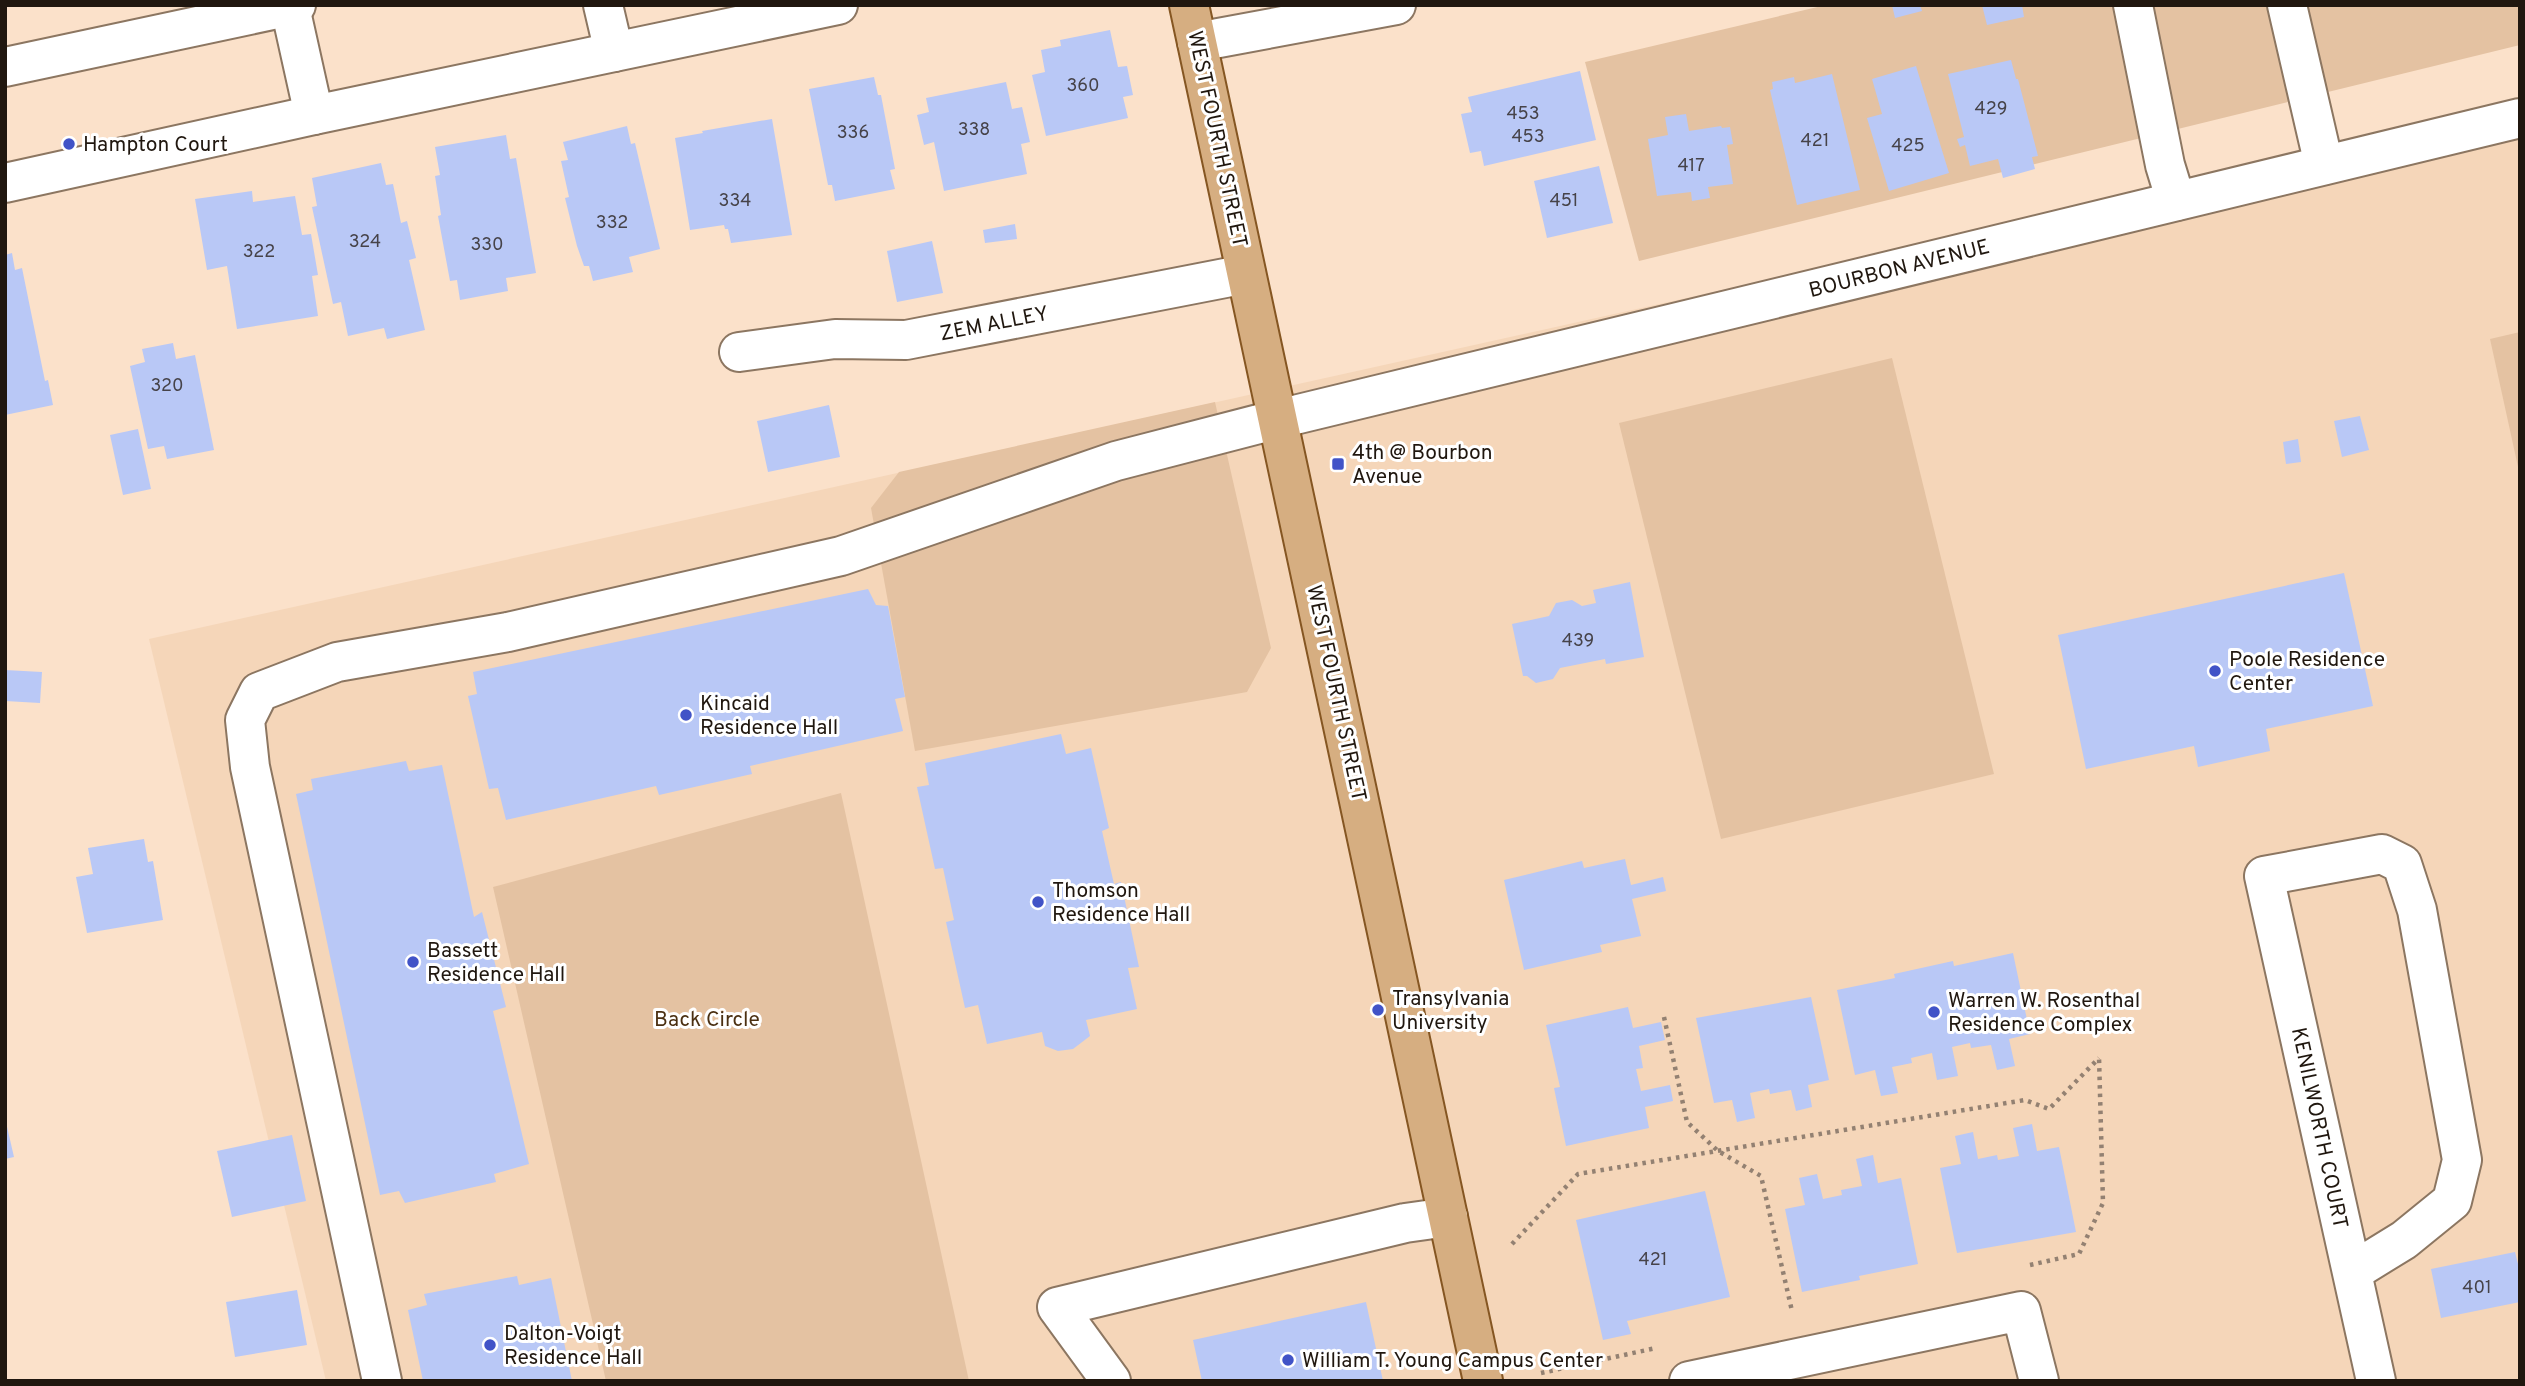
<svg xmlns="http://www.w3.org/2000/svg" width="2525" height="1386" viewBox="0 0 2525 1386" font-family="Overpass,sans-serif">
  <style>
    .built { fill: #f5d6b9 }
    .green { fill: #e4c2a2 }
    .building { fill: #b9c8f6 }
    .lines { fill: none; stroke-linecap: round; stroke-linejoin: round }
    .minor-casing { stroke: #8c7661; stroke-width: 42 }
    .major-casing { stroke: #855622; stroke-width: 42 }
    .path { stroke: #938172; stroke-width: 4.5; stroke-dasharray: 3.5 5; stroke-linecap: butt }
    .minor { stroke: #fff; stroke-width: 38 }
    .major { stroke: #d6ae81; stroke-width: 38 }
    .poi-dot { fill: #4153c7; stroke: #fff; stroke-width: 2.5 }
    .labels { text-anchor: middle; stroke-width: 6; stroke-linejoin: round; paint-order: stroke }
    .number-label { font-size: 18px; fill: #464349 }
    .street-label { font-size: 21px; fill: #20170f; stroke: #fff }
    .poi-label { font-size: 21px; fill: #20170f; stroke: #fff; text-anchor: start }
    .park-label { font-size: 21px; fill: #4b3012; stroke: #fff }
  </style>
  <rect width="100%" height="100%" fill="#fbe1ca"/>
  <path class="built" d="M 2520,113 L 2520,1381 L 326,1381 L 149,639 Z"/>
  <g class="green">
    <path d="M 1826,5 L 2520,5 L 2520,45 L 1639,261 L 1585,62 Z"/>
    <path d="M 2520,332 L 2520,476 L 2490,339 Z"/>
    <path d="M 1892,358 L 1994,774 L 1721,839 L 1619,423 Z"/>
    <path d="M 1215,402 L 1271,648 L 1247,692 L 915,751 L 871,508 L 899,472 Z"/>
    <path d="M 841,793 L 969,1381 L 606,1381 L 493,887 Z"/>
  </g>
  <g class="building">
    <path d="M 1892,5 L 1920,5 L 1922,11 L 1895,18 Z"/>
    <path d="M 1982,5 L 2022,5 L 2024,17 L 1987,25 Z"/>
    <path d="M 1110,30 L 1118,67 L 1127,66 L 1133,95 L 1123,97 L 1128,118 L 1046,136 L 1032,75 L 1045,72 L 1041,50 L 1061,46 L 1060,40 Z"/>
    <path d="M 2011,60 L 2016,79 L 2018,79 L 2038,156 L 2032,157 L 2035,169 L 2003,178 L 1998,159 L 1970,166 L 1965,145 L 1960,147 L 1957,139 L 1964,137 L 1948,74 Z"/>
    <path d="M 1916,66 L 1949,173 L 1889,191 L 1867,118 L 1882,114 L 1872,79 Z"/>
    <path d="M 1580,71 L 1596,140 L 1484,166 L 1481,151 L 1470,153 L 1461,114 L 1472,112 L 1468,97 Z"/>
    <path d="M 1832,74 L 1860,190 L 1797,205 L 1770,90 L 1773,89 L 1772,82 L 1794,77 L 1795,83 Z"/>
    <path d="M 874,77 L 878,95 L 881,95 L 895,169 L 890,170 L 895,189 L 835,201 L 832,185 L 828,185 L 809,89 Z"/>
    <path d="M 1006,82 L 1012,109 L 1022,107 L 1030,142 L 1021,144 L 1027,174 L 944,191 L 934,142 L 924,145 L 917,115 L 929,112 L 926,98 Z"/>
    <path d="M 1686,114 L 1689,131 L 1721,126 L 1722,128 L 1730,127 L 1733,144 L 1727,145 L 1733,184 L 1708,187 L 1710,198 L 1692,201 L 1691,192 L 1657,196 L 1648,139 L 1668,135 L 1665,117 Z"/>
    <path d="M 772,119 L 792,235 L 731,243 L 728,229 L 725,229 L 724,225 L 690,230 L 675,138 L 703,133 L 702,131 Z"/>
    <path d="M 627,126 L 631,144 L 635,143 L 660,249 L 629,257 L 633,272 L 593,281 L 589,266 L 584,266 L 577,246 L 565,198 L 569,197 L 561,161 L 568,160 L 563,142 Z"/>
    <path d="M 506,135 L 510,159 L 516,158 L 536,273 L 506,278 L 508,291 L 460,300 L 457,280 L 450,281 L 438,216 L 441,215 L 435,176 L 440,175 L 435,147 Z"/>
    <path d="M 381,163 L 386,185 L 393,184 L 401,223 L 407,221 L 416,258 L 409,260 L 425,330 L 387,339 L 384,328 L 348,336 L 341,302 L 333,304 L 312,207 L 317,206 L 312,178 Z"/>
    <path d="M 1599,166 L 1613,223 L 1547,238 L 1534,181 Z"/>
    <path d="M 252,191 L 253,202 L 295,196 L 302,235 L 311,234 L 318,275 L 312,276 L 318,316 L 237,329 L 227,266 L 207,270 L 195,199 Z"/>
    <path d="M 1015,224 L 1017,239 L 985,243 L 983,230 Z"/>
    <path d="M 932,241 L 943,293 L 897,302 L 887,251 Z"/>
    <path d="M 12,253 L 15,270 L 22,268 L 45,381 L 48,380 L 53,405 L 5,415 L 5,255 Z"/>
    <path d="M 173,343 L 176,359 L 195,355 L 214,450 L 167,459 L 164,446 L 148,449 L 130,366 L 145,362 L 142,349 Z"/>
    <path d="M 829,405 L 840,457 L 768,472 L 757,421 Z"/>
    <path d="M 2360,416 L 2369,450 L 2342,457 L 2334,421 Z"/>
    <path d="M 138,429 L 151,489 L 123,495 L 110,435 Z"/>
    <path d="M 2298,439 L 2301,462 L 2286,464 L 2283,442 Z"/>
    <path d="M 2344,573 L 2373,706 L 2266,729 L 2270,751 L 2198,767 L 2194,746 L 2086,769 L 2058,635 Z"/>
    <path d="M 1630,582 L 1644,657 L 1606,664 L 1605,659 L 1560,668 L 1553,679 L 1536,683 L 1527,676 L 1523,676 L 1512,624 L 1549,616 L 1556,603 L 1572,600 L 1582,606 L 1596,603 L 1593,590 Z"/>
    <path d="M 868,589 L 876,605 L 888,606 L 905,697 L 895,699 L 903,731 L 750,766 L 752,774 L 659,795 L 656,786 L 506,820 L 498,788 L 489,789 L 468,696 L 477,694 L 473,672 Z"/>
    <path d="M 5,670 L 42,672 L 40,703 L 5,701 Z"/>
    <path d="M 1061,734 L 1066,754 L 1091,748 L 1109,828 L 1102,831 L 1114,884 L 1121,882 L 1139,967 L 1128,968 L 1137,1009 L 1086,1020 L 1090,1036 L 1073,1049 L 1058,1051 L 1045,1046 L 1042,1032 L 987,1044 L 978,1005 L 965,1008 L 946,922 L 954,920 L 943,868 L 935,869 L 917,787 L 929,785 L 925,763 Z"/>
    <path d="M 406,761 L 409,771 L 442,765 L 474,917 L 482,912 L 506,1007 L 493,1011 L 529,1164 L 494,1174 L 496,1182 L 405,1203 L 399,1191 L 380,1195 L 296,794 L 313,790 L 311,779 Z"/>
    <path d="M 144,839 L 148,862 L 153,861 L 163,920 L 87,933 L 76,877 L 93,874 L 88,848 Z"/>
    <path d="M 1625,859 L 1631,885 L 1663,877 L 1666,891 L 1632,899 L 1641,936 L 1600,945 L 1602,952 L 1524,970 L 1504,880 L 1582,861 L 1584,868 Z"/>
    <path d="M 2013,953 L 2030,1034 L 2009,1039 L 2015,1066 L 1997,1070 L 1991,1045 L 1971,1048 L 1970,1043 L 1952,1047 L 1958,1076 L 1937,1080 L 1932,1053 L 1911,1058 L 1912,1063 L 1892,1067 L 1898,1093 L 1881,1096 L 1875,1070 L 1855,1075 L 1837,990 L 1895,978 L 1894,974 L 1953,961 L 1954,966 Z"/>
    <path d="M 1811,997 L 1829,1080 L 1808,1085 L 1812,1107 L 1796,1111 L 1791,1090 L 1770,1094 L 1769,1089 L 1750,1093 L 1755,1118 L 1737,1122 L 1732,1100 L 1714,1103 L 1696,1018 Z"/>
    <path d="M 1628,1007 L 1633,1028 L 1661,1022 L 1665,1040 L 1639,1046 L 1643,1068 L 1636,1069 L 1641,1091 L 1670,1085 L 1673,1101 L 1645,1107 L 1649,1128 L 1566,1146 L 1554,1088 L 1560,1087 L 1546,1025 Z"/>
    <path d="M 5,1118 L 14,1157 L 5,1159 Z"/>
    <path d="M 2032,1124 L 2037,1151 L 2059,1147 L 2076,1232 L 1957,1253 L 1940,1168 L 1961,1164 L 1955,1136 L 1973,1132 L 1978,1159 L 1997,1155 L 1998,1160 L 2019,1156 L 2013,1128 Z"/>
    <path d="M 292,1135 L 306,1201 L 232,1217 L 217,1151 Z"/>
    <path d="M 1873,1155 L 1878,1183 L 1901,1178 L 1918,1264 L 1859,1276 L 1860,1280 L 1802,1292 L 1785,1209 L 1805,1205 L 1799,1178 L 1817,1174 L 1823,1199 L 1842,1195 L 1841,1190 L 1862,1186 L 1856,1159 Z"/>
    <path d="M 1705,1191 L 1730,1297 L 1627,1321 L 1631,1334 L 1603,1340 L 1576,1220 Z"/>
    <path d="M 2515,1252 L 2520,1272 L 2520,1302 L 2441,1318 L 2431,1269 Z"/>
    <path d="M 517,1276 L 519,1285 L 551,1278 L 572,1381 L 423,1381 L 408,1310 L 427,1305 L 424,1294 Z"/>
    <path d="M 297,1290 L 307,1345 L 235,1357 L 226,1302 Z"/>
    <path d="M 1366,1302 L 1383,1381 L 1202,1381 L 1193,1340 Z"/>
  </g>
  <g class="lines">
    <g class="minor-casing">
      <g id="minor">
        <path d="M 603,5 L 614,52"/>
        <path d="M 2133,5 L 2165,165 L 2176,201"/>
        <path d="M 2287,5 L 2324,165"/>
        <path d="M 290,7 L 314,115"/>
        <path d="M 1197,42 L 1396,5"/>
        <path d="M 5,67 L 296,5"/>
        <path d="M 5,183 L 314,115 L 838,5"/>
        <path d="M 739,352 L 835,339 L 906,340 L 1246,274"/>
        <path d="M 2352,1272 L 2404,1240 L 2452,1201 L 2462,1160 L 2417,910 L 2402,864 L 2382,854 L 2264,876 L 2376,1381"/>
        <path d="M 382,1381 L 250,767 L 245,720 L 259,692 L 337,662 L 508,632 L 841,556 L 1116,461 L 1278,419 L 2520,118"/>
        <path d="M 1111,1381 L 1057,1307 L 1405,1223 L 1448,1217"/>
        <path d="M 1689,1381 L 2021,1311 L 2039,1381"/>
      </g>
    </g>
    <g class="major-casing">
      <path id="major" d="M 1189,5 L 1483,1381"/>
    </g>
    <g class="path">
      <path d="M 1664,1017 L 1687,1122 L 1718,1151 L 1761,1176 L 1792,1311"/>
      <path d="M 1512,1244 L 1578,1174 L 2025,1100 L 2049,1109 L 2099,1058"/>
      <path d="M 2030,1265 L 2079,1254 L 2103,1203 L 2099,1057"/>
      <path d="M 1541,1373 L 1656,1348"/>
    </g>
    <use href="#minor" class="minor"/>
    <use href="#major" class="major"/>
  </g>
  <g class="poi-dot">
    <circle cx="69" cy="144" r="7"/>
    <rect x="1331" y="457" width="14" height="14" rx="3.5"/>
    <circle cx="2215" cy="671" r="7"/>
    <circle cx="686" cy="715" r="7"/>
    <circle cx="1038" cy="902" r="7"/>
    <circle cx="413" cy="962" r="7"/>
    <circle cx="1378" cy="1010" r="7"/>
    <circle cx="1934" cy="1012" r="7"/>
    <circle cx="490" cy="1345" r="7"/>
    <circle cx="1288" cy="1360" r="7"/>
  </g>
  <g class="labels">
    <g class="number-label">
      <text x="1083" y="91">360</text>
      <text x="1991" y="114">429</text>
      <text x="1523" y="119">453</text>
      <text x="974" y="135">338</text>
      <text x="853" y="138">336</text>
      <text x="1528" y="142">453</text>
      <text x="1815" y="146">421</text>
      <text x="1908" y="151">425</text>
      <text x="1691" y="171">417</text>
      <text x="735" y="206">334</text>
      <text x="1564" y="206">451</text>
      <text x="612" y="228">332</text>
      <text x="365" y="247">324</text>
      <text x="487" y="250">330</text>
      <text x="259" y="257">322</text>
      <text x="167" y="391">320</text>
      <text x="1578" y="646">439</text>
      <text x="1653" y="1265">421</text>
      <text x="2477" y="1293">401</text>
    </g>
    <g class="street-label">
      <text transform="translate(1218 139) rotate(78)" y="7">WEST FOURTH STREET</text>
      <text transform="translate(1899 268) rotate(-14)" y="7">BOURBON AVENUE</text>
      <text transform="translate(994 323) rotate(-11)" y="7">ZEM ALLEY</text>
      <text transform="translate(1337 693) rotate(78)" y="7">WEST FOURTH STREET</text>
      <text transform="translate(2320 1128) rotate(78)" y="7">KENILWORTH COURT</text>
    </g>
    <g class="poi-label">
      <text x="83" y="151">Hampton Court</text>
      <text x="1352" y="459">4th @ Bourbon<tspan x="1352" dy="24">Avenue</tspan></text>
      <text x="2229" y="666">Poole Residence<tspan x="2229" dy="24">Center</tspan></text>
      <text x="700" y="710">Kincaid<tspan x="700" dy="24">Residence Hall</tspan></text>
      <text x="1052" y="897">Thomson<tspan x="1052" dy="24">Residence Hall</tspan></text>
      <text x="427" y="957">Bassett<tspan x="427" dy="24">Residence Hall</tspan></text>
      <text x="1392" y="1005">Transylvania<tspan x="1392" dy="24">University</tspan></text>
      <text x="1948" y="1007">Warren W. Rosenthal<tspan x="1948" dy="24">Residence Complex</tspan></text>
      <text x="504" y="1340">Dalton-Voigt<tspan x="504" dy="24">Residence Hall</tspan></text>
      <text x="1302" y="1367">William T. Young Campus Center</text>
    </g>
    <g class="park-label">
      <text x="707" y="1026">Back Circle</text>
    </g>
  </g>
  <rect width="2525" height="1386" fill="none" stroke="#20170f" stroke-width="14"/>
</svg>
